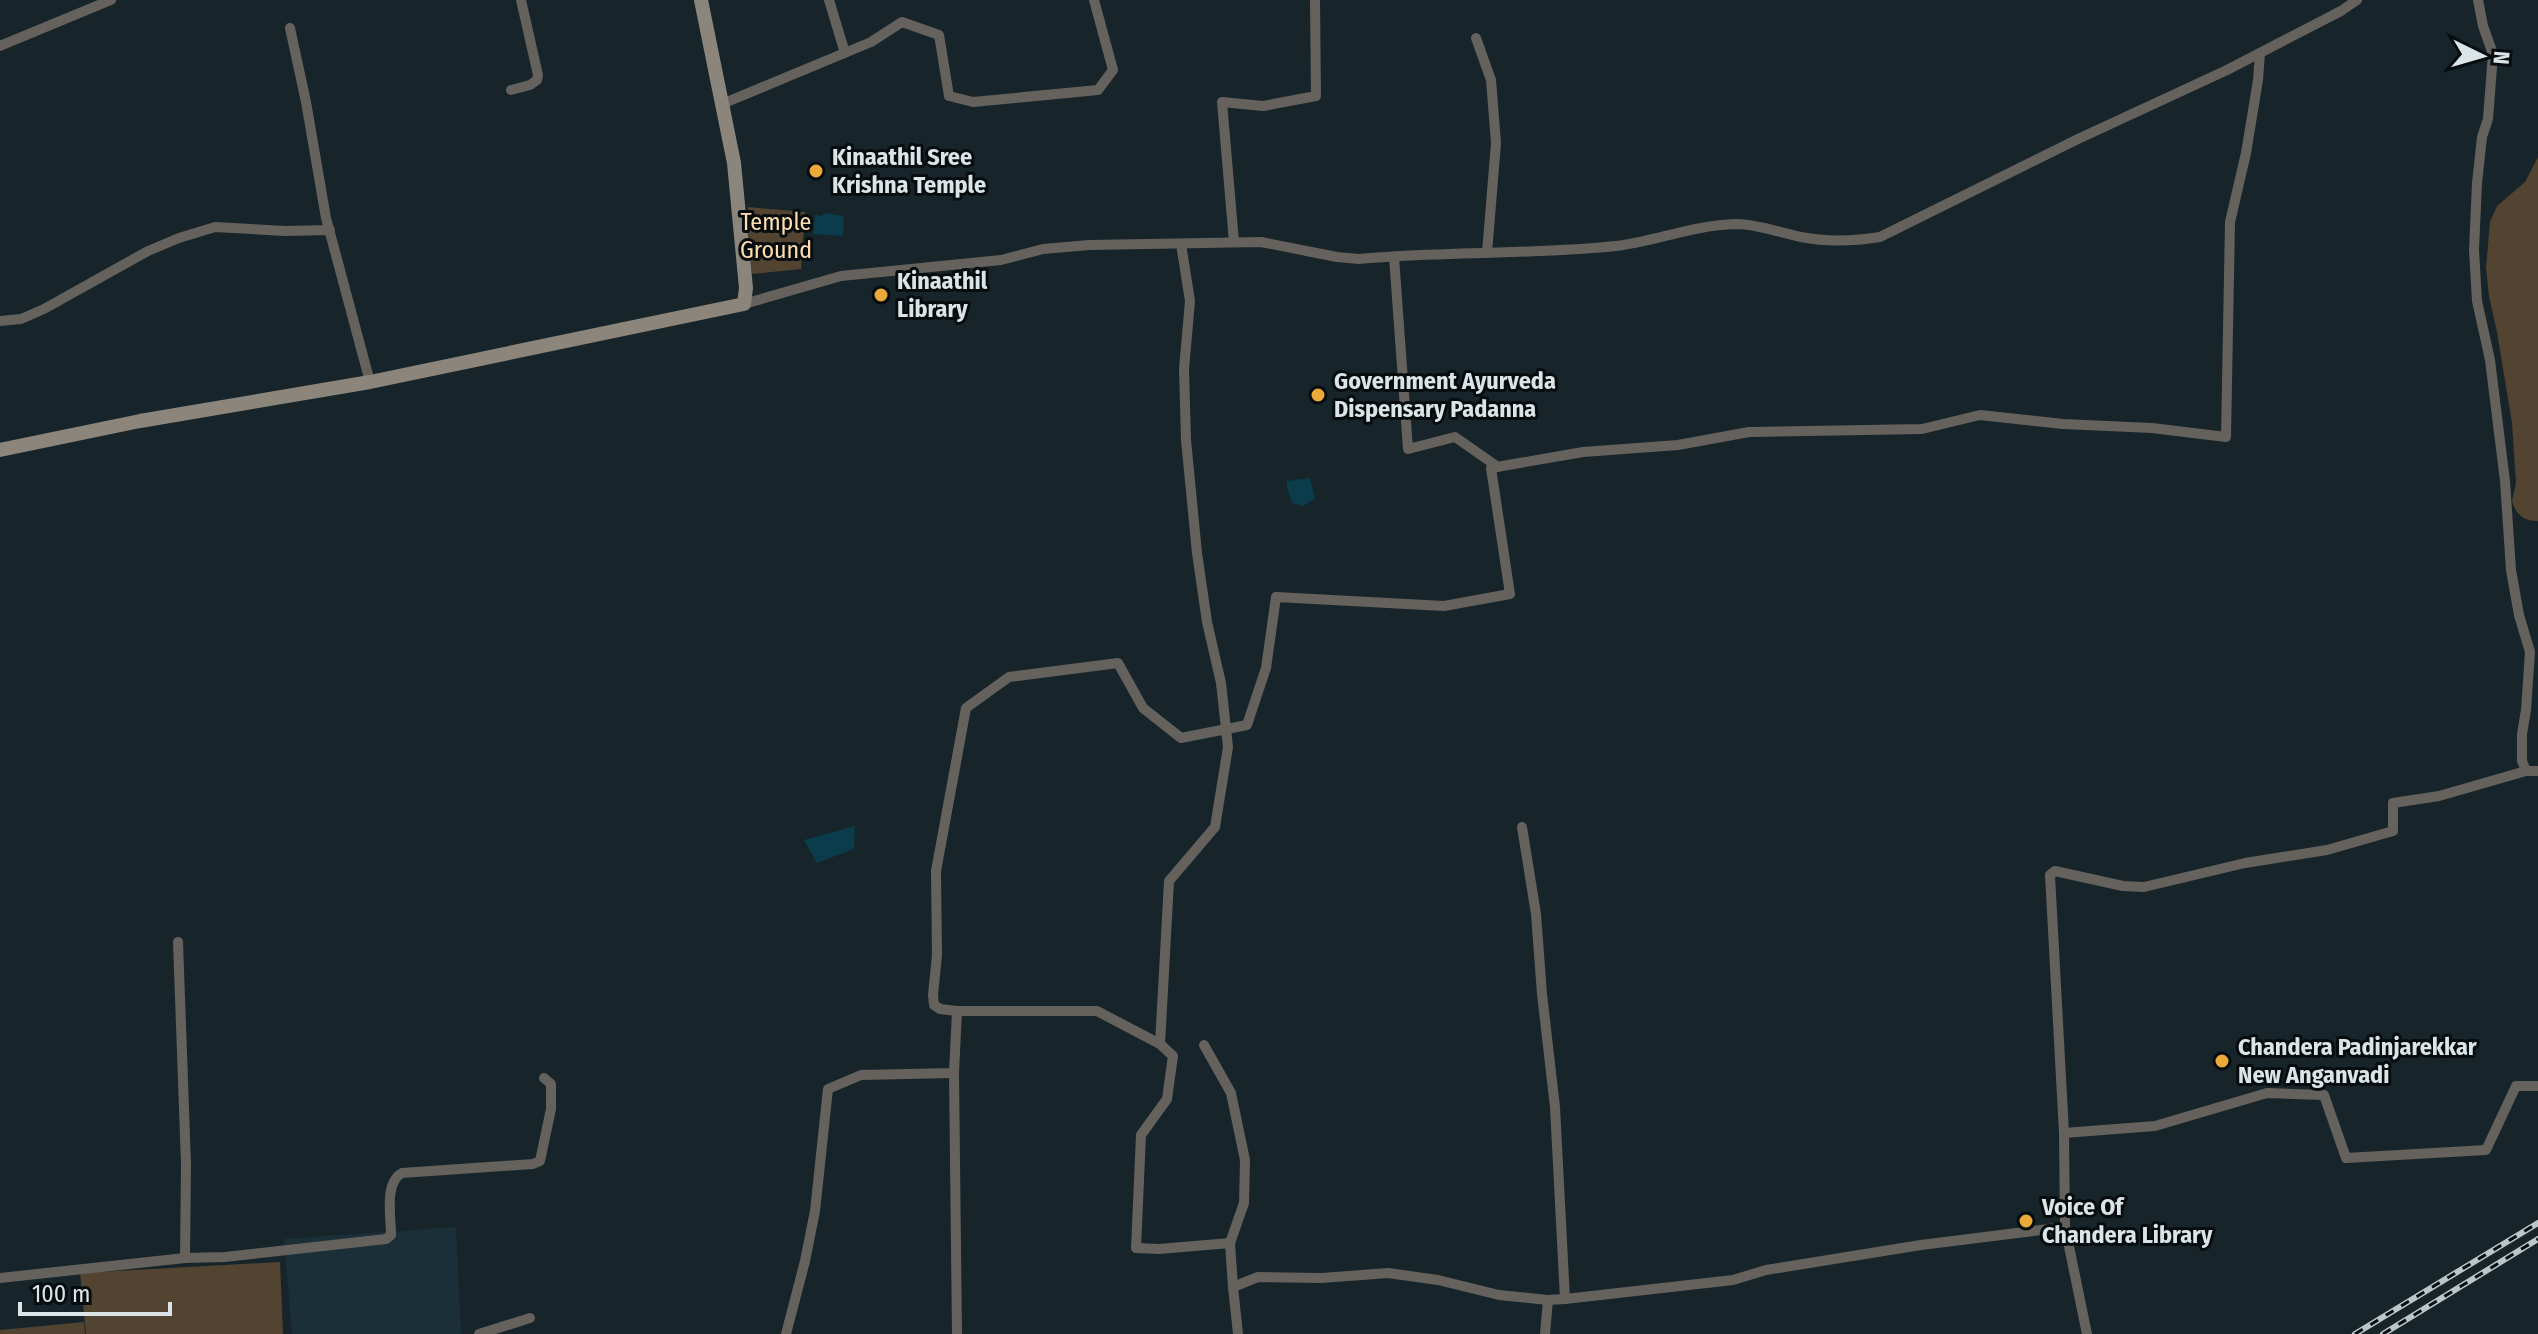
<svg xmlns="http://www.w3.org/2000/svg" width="2538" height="1334" viewBox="0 0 2538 1334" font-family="'Fira Sans Condensed',sans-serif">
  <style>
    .built { fill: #1a2f38 }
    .green { fill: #524430 }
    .water { fill: #0a3c4c }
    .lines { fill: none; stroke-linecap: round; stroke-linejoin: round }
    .minor { stroke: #65615c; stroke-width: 10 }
    .secondary { stroke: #8b857c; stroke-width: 14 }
    .rail-casing { stroke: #bcc6c9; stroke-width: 6 }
    .rail { stroke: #070d0f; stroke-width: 3; stroke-dasharray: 9; stroke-linecap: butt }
    .poi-dot { fill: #eba939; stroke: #070d0f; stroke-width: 3 }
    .labels { text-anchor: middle; stroke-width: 6; stroke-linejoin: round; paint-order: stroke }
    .poi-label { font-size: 24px; font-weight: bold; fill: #dbe4e7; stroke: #070d0f; text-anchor: start }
    .park-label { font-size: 24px; fill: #feddaf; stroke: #070d0f }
  </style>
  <rect width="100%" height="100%" fill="#17252a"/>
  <path class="built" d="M 456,1227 L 461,1334 L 292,1334 L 284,1239 Z"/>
  <g class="green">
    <path d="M 2538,157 L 2538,521 C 2524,521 2516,515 2512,501 L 2516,483 L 2512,423 L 2497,332 L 2489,296 L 2486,268 L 2490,222 L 2497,206 L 2525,182 Z"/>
    <path d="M 748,207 L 805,212 L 801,269 L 752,274 L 748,241 Z"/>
    <path d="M 280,1262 L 283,1334 L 86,1334 L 80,1273 Z"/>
    <path d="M 84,1322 L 85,1334 L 0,1334 L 0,1330 Z"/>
  </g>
  <g class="water">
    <path d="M 824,213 L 844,216 L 843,236 L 813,234 L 815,215 L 822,216 Z"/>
    <path d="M 1310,478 L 1315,499 L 1303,506 L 1292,503 L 1287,488 L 1287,481 Z"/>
    <path d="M 855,826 L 854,849 L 817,863 L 804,840 Z"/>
  </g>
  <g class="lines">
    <g class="minor">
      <path d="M 829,0 L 845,53"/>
      <path d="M 2478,0 L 2483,26 L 2493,54 L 2488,119 L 2482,137 L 2477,183 L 2474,250 L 2477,301 L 2490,360 L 2505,481 L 2511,570 L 2519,615 L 2530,652 L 2526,710 L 2522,734 L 2522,761 L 2526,771 L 2538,771"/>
      <path d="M 290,28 L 306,102 L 326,218 L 370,382"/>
      <path d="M 1476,38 L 1491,80 L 1496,143 L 1487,253"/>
      <path d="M 0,46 L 111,0"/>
      <path d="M 511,90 L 530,85 L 537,80 L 538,75 L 521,0"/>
      <path d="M 722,104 L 871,42 L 902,22 L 939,35 L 949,96 L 973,102 L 1098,90 L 1113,70 L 1094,0"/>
      <path d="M 1234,242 L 1222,102 L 1263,106 L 1316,96 L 1315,0"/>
      <path d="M 1394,257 L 1408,449 L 1455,437 L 1498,467"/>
      <path d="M 744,304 L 841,276 L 1001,260 L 1043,249 L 1089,245 L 1261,242 L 1337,257 L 1359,259 C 1444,251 1530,255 1616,246 C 1656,241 1694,225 1736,224 C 1758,224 1780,233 1801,237 C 1827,242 1855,241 1880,237 L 2078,139 L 2227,70 L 2341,11 L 2357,0"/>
      <path d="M 0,321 L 21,319 L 44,309 L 148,251 L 179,238 L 215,227 L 285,231 L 330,230"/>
      <path d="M 1522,827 L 1536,914 L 1542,994 L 1555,1107 L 1565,1299"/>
      <path d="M 178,942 L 186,1164 L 185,1258"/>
      <path d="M 957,1011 L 940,1009 L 934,1005 L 933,995 L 937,955 L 936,871 L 966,708 L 1009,677 L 1118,663 L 1143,708 L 1181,738 L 1247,725 L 1266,668 L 1276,597 L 1444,606 L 1510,594 L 1491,468 L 1583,452 L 1678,445 L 1749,432 L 1922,429 L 1980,415 L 2063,424 L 2152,428 L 2226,437 L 2230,222 L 2246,153 L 2258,80 L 2260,53"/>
      <path d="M 1160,1044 L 1169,881 L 1215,827 L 1228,747 L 1221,683 L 1207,622 L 1197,553 L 1186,440 L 1184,369 L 1190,301 L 1181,244"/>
      <path d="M 1204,1045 L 1231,1093 L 1245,1160 L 1244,1203 L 1230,1243"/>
      <path d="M 954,1073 L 957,1334"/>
      <path d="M 2064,1133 L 2050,875 L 2055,871 L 2123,886 L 2144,887 L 2245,863 L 2327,850 L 2393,831 L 2393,803 L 2439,796 L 2526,771"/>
      <path d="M 2065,1227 L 2087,1334"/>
      <path d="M 0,1278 L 185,1258 L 225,1257 L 386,1239 L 391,1235 C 391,1216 384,1183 402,1173 L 533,1164 L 540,1161 L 551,1109 L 551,1084 L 544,1078"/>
      <path d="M 479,1334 L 530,1318"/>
      <path d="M 786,1334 L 805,1261 L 815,1211 L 828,1089 L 861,1075 L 954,1073 L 957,1011 L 1097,1011 L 1160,1044 L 1173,1056 L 1167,1099 L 1141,1135 L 1136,1248 L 1159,1249 L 1230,1243 L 1233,1287"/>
      <path d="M 1238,1334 L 1233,1287 L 1258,1277 L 1322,1278 L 1388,1273 L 1438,1280 L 1499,1295 L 1548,1300 L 1565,1299 L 1733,1280 L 1766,1270 L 1921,1245 L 2065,1227 L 2064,1133 L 2155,1126 L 2267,1093 L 2324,1095 L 2346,1158 L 2486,1150 L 2516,1086 L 2538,1086"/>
      <path d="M 1545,1334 L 1548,1300"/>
    </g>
    <path class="secondary" d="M 0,450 L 140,421 L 370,382 L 744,304 L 746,288 L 734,163 L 701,0"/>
    <g class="rail-casing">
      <g id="rail">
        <path d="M 2355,1334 L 2538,1223"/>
        <path d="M 2383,1334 L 2538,1239"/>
      </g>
    </g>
    <use href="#rail" class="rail"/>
  </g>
  <g class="poi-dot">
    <circle cx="816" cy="171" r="8"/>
    <circle cx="881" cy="295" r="8"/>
    <circle cx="1318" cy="395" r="8"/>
    <circle cx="2222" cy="1061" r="8"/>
    <circle cx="2026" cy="1221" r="8"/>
  </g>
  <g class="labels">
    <g class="poi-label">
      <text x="832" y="165">Kinaathil Sree<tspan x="832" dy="28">Krishna Temple</tspan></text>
      <text x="897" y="289">Kinaathil<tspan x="897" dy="28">Library</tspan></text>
      <text x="1334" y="389">Government Ayurveda<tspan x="1334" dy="28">Dispensary Padanna</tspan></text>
      <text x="2238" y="1055">Chandera Padinjarekkar<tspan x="2238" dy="28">New Anganvadi</tspan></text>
      <text x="2042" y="1215">Voice Of<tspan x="2042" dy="28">Chandera Library</tspan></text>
    </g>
    <g class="park-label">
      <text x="776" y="230">Temple<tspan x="776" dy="28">Ground</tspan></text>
    </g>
  </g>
  <g transform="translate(2482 56) rotate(95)" stroke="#070d0f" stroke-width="6" paint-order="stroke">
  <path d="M0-6L14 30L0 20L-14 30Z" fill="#dbe4e7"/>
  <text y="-12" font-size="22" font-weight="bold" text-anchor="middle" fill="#dbe4e7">N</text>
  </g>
  <path d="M20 1302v12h150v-12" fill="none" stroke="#dbe4e7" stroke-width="4"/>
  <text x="32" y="1302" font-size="24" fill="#dbe4e7" stroke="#070d0f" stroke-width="6" paint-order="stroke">100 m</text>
</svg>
